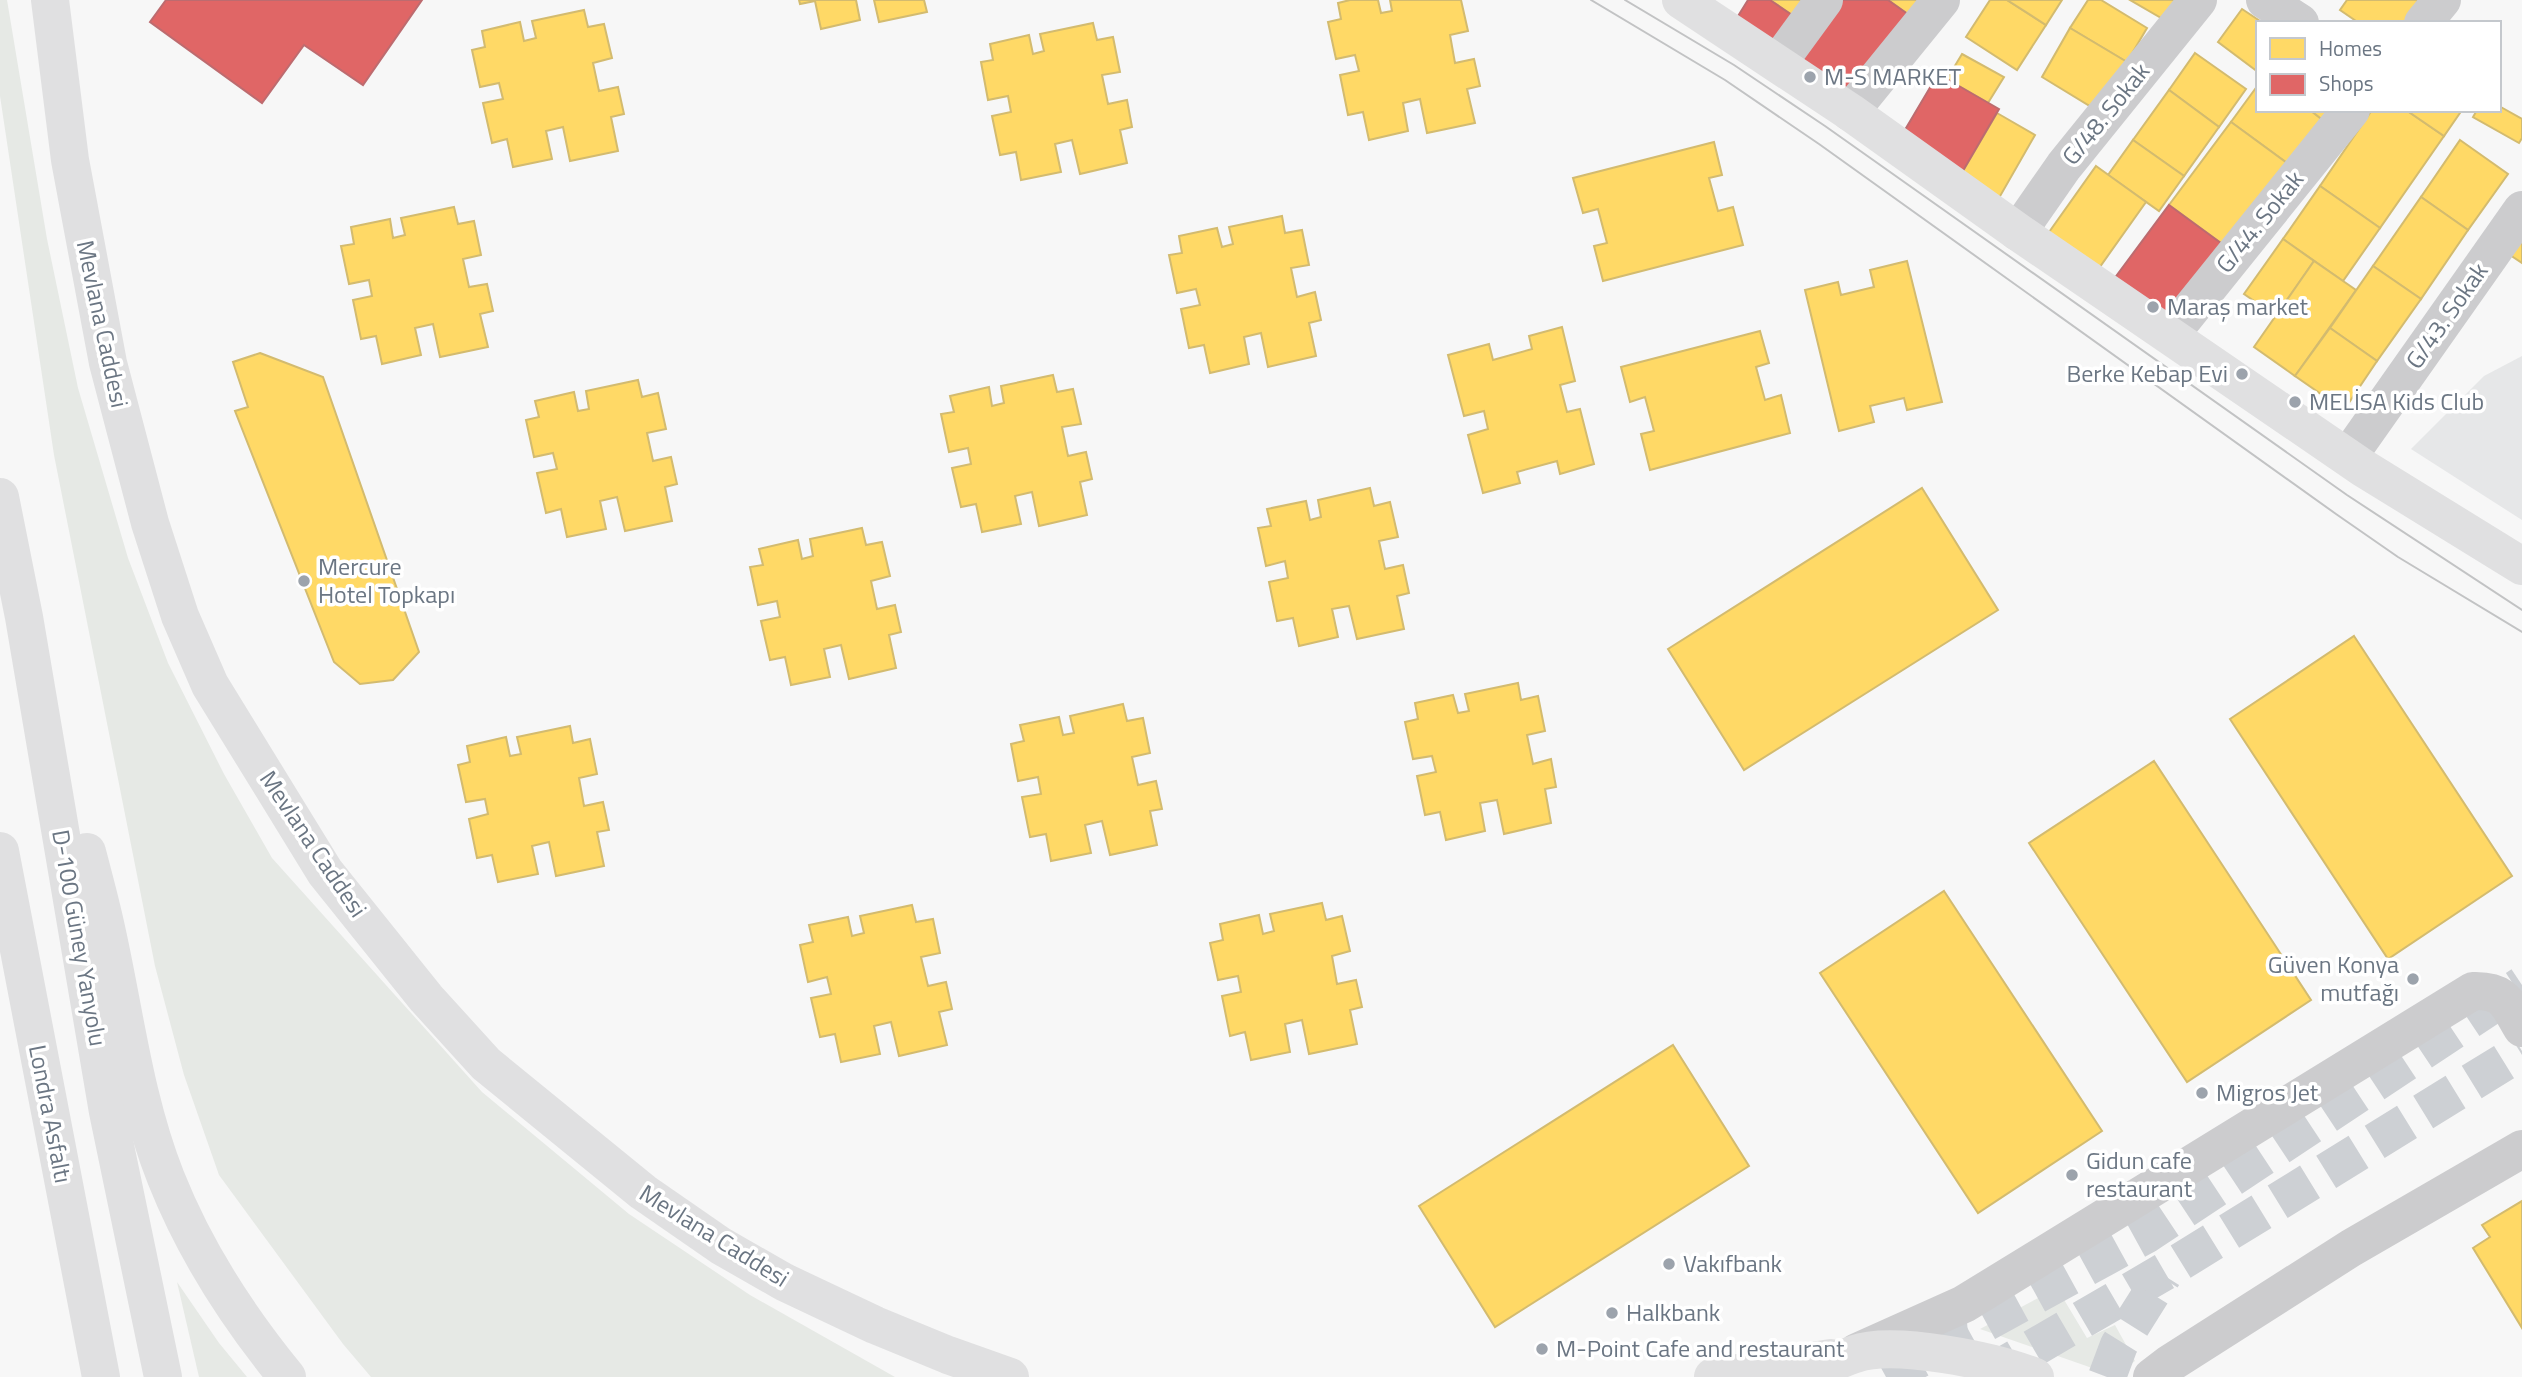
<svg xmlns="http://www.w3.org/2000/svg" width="2522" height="1377" viewBox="0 0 2522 1377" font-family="'Titillium Web',sans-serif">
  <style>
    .built { fill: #e6e7e8 }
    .green { fill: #e6e9e5 }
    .homes { fill: #ffd966; stroke: #d3bb6f; stroke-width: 2 }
    .shops { fill: #e06666; stroke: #bd6b6f; stroke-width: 2 }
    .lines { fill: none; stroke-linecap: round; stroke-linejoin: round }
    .secondary-tunnel { stroke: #cdd0d4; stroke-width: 38; stroke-dasharray: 38 19; stroke-linecap: butt }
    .primary-tunnel { stroke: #cdd0d4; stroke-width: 38; stroke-dasharray: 38 19; stroke-linecap: butt }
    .street { stroke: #ccccce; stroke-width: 38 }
    .secondary { stroke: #e0e0e1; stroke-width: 38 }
    .primary { stroke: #e0e0e1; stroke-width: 38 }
    .highway { stroke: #e0e0e1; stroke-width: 38 }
    .tram { stroke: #c2c3c4; stroke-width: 2 }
    .poi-dot { fill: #9ca3ac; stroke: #fff; stroke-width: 2.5 }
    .labels { text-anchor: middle; stroke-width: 7; stroke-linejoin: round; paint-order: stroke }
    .poi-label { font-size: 24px; fill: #6b7683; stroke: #fff; text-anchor: start }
    .street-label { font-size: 24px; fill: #6b7683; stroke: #fff }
  </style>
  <rect width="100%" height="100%" fill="#f7f7f7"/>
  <path class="built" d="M 2522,356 L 2522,520 L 2411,449 L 2484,376 Z"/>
  <g class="green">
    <path d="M 0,0 L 7,0 L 47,239 L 78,388 L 128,558 L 168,663 L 224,774 L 272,858 L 482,1092 L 629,1214 L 750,1295 L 895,1377 L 371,1377 L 343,1344 L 219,1175 L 184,1075 L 155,966 L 54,455 L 0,96 Z"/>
    <path d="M 177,1282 L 219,1343 L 247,1377 L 199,1377 Z"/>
    <path d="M 2057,1288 L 2087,1338 L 2115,1325 L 2135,1361 L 2115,1376 L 1980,1329 Z"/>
  </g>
  <g class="homes">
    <path d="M 799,0 L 856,0 L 860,20 L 821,29 L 815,1 L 800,4 Z"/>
    <path d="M 874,0 L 924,0 L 927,12 L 879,22 Z"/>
    <path d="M 1350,0 L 1378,0 L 1381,13 L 1392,11 L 1390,0 L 1461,0 L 1468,31 L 1450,35 L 1455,63 L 1474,59 L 1480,86 L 1467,89 L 1475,123 L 1427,133 L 1420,99 L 1403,103 L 1408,131 L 1369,140 L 1363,112 L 1348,115 L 1340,75 L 1359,71 L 1355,55 L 1336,59 L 1328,22 L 1341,19 L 1338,3 Z"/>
    <path d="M 1770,0 L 1806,0 L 1795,17 Z"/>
    <path d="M 1888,0 L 1931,0 L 1916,20 Z"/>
    <path d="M 1990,0 L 2007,0 L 2046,25 L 2017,70 L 1966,37 Z"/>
    <path d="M 2007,0 L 2062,0 L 2046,25 Z"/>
    <path d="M 2088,0 L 2101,0 L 2147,28 L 2127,62 L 2070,28 Z"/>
    <path d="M 2130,0 L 2186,0 L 2168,22 Z"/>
    <path d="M 2347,0 L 2416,0 L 2422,5 L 2410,23 L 2359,23 L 2340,10 Z"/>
    <path d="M 2242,9 L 2263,23 L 2258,23 L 2258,72 L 2218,42 Z"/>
    <path d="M 584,10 L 588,27 L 604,24 L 612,58 L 593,63 L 599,91 L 618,87 L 624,114 L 611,117 L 618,151 L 570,161 L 563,127 L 546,131 L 552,159 L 513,167 L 507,139 L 492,143 L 483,103 L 503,99 L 499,83 L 480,87 L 472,50 L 485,47 L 482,31 L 520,22 L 524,41 L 536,38 L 532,21 Z"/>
    <path d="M 1093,23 L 1097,40 L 1113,37 L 1120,72 L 1102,75 L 1108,104 L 1127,100 L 1132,127 L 1120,130 L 1127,163 L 1080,174 L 1072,140 L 1055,144 L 1061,172 L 1021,180 L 1016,152 L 1000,155 L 992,116 L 1011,112 L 1008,96 L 988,100 L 981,62 L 993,60 L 990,44 L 1029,35 L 1033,54 L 1044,51 L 1040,34 Z"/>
    <path d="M 2070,28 L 2127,62 L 2098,111 L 2042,77 Z"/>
    <path d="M 2195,53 L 2246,89 L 2219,127 L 2169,90 Z"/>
    <path d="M 1962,54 L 2004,77 L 1988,103 L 1947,79 Z"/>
    <path d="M 2258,85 L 2258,110 L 2310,110 L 2324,121 L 2291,166 L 2231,122 Z"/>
    <path d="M 2169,90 L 2219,127 L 2184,176 L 2133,140 Z"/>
    <path d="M 2499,106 L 2522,119 L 2522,138 L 2519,143 L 2473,117 L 2477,110 L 2499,110 Z"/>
    <path d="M 2310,110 L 2332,110 L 2324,121 Z"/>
    <path d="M 2372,110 L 2406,110 L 2444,136 L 2380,228 L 2320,186 Z"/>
    <path d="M 2406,110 L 2462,110 L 2444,136 Z"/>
    <path d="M 1997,113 L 2035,135 L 1999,198 L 1960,176 Z"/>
    <path d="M 2231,122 L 2291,166 L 2229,249 L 2169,205 Z"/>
    <path d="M 2133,140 L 2184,176 L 2159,211 L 2108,175 Z"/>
    <path d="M 2460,140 L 2508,174 L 2468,230 L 2421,197 Z"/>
    <path d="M 1714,142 L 1722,175 L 1709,178 L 1718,211 L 1733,207 L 1743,245 L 1603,281 L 1594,246 L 1607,243 L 1598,209 L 1583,213 L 1573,178 Z"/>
    <path d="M 2096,166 L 2146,202 L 2097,271 L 2047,235 Z"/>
    <path d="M 2320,186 L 2380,228 L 2343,281 L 2283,239 Z"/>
    <path d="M 2421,197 L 2468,230 L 2421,299 L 2373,266 Z"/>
    <path d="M 454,207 L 458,224 L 474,221 L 481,255 L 463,259 L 469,287 L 487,284 L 493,311 L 480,314 L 488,347 L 440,357 L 433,324 L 415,328 L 421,355 L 382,364 L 376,336 L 361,339 L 353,300 L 372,296 L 369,280 L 349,284 L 341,246 L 354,244 L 351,227 L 390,219 L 393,238 L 405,235 L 401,218 Z"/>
    <path d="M 1282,216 L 1285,233 L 1302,230 L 1309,265 L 1291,268 L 1297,297 L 1315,292 L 1321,320 L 1309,323 L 1316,356 L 1268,367 L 1261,333 L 1244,337 L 1249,364 L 1210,373 L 1204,345 L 1189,348 L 1181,309 L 1200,305 L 1196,289 L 1177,293 L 1169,255 L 1182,253 L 1179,236 L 1217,228 L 1222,247 L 1233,244 L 1229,227 Z"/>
    <path d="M 2522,236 L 2522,263 L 2510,255 Z"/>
    <path d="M 2283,239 L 2314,261 L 2276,316 L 2244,294 Z"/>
    <path d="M 1907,261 L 1942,402 L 1907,410 L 1904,398 L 1870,406 L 1874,422 L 1839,431 L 1805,290 L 1838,282 L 1841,295 L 1874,287 L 1870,270 Z"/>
    <path d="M 2314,261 L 2356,290 L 2295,376 L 2254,347 Z"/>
    <path d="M 2373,266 L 2421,299 L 2377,361 L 2330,328 Z"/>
    <path d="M 1562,327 L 1575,381 L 1560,385 L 1567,412 L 1580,409 L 1594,464 L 1560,474 L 1557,461 L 1517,472 L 1520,483 L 1483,493 L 1468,435 L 1488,429 L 1484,411 L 1464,416 L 1448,355 L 1489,344 L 1493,360 L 1532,349 L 1529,336 Z"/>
    <path d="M 2330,328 L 2377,361 L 2344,410 L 2295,376 Z"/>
    <path d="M 1760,331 L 1769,363 L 1756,367 L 1765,400 L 1781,395 L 1790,433 L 1650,470 L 1641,434 L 1654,431 L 1645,397 L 1630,402 L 1621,367 Z"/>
    <path d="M 260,353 L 323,377 L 419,652 L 393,680 L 360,684 L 334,662 L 235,411 L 248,407 L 233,362 Z"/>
    <path d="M 1053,375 L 1057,392 L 1073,389 L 1081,424 L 1062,427 L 1068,456 L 1086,452 L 1092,479 L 1080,482 L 1087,515 L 1039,526 L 1032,492 L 1015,496 L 1021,524 L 982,532 L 976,504 L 961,507 L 952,468 L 971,464 L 968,448 L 949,452 L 941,414 L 954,412 L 950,396 L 989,387 L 992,406 L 1004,403 L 1001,386 Z"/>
    <path d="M 638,380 L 642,397 L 658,393 L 666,429 L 647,433 L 653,461 L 671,457 L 677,484 L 665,487 L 672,521 L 625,531 L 617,497 L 600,501 L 606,529 L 567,537 L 561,509 L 546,513 L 537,473 L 557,469 L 553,453 L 534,457 L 526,420 L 539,417 L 535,401 L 574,392 L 578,411 L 589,409 L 586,391 Z"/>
    <path d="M 1370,488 L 1374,506 L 1390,502 L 1398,537 L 1379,541 L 1385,569 L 1403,565 L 1409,593 L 1397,596 L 1404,629 L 1357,639 L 1349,606 L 1332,609 L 1338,637 L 1299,646 L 1293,618 L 1277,621 L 1269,582 L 1288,578 L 1285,561 L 1266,566 L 1258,528 L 1271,526 L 1267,509 L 1306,501 L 1310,520 L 1321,517 L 1318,500 Z"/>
    <path d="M 1922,488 L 1998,610 L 1744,770 L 1668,649 Z"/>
    <path d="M 862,528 L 866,545 L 882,542 L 890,576 L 871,581 L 877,609 L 895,605 L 901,632 L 889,635 L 896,668 L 849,679 L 841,645 L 824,649 L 830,677 L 791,685 L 785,657 L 770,660 L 761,621 L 780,617 L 777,601 L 758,605 L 750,567 L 763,565 L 759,549 L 798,540 L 802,559 L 813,556 L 810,539 Z"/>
    <path d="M 2354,636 L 2512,876 L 2388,959 L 2230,719 Z"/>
    <path d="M 1518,683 L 1521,700 L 1538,696 L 1545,731 L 1527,735 L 1533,764 L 1551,759 L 1556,787 L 1545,789 L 1551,823 L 1504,834 L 1497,800 L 1480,803 L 1485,831 L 1446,840 L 1440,812 L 1425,815 L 1417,776 L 1436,772 L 1432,756 L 1413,759 L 1405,722 L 1418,719 L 1415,703 L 1453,695 L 1458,713 L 1469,711 L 1465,694 Z"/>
    <path d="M 1123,704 L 1127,721 L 1143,718 L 1150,753 L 1132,757 L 1138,785 L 1156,781 L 1162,809 L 1150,811 L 1157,845 L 1110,855 L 1102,821 L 1085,825 L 1091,853 L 1051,861 L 1046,834 L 1030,837 L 1022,797 L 1041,794 L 1038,777 L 1018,781 L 1011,744 L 1024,741 L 1020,725 L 1059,717 L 1063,735 L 1074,733 L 1070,716 Z"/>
    <path d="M 570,726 L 573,743 L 590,739 L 597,774 L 579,778 L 584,806 L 603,802 L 609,830 L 597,832 L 604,866 L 556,876 L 549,842 L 532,846 L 538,874 L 498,882 L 492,855 L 477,858 L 469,819 L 488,814 L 485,799 L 466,802 L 458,765 L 470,762 L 467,746 L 506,737 L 510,756 L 521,754 L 517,737 Z"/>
    <path d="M 2154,761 L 2311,1000 L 2187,1082 L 2029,843 Z"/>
    <path d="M 1944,891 L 2102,1131 L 1978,1213 L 1820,973 Z"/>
    <path d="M 1322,903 L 1326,920 L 1342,916 L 1350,951 L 1332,956 L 1337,984 L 1356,980 L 1362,1007 L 1350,1010 L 1357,1044 L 1309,1054 L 1302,1020 L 1285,1024 L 1290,1052 L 1251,1060 L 1245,1032 L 1230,1036 L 1222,996 L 1241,992 L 1238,976 L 1218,980 L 1210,943 L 1223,940 L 1220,924 L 1259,915 L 1263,934 L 1274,931 L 1270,914 Z"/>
    <path d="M 912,905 L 916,922 L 933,919 L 940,953 L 921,957 L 928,986 L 946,982 L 952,1009 L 939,1012 L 947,1045 L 899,1056 L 891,1022 L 874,1026 L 880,1054 L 841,1062 L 835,1034 L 820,1037 L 811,998 L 831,994 L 827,977 L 808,982 L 800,945 L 813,942 L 809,925 L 848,917 L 852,936 L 864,933 L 860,916 Z"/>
    <path d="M 1673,1045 L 1749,1166 L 1495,1327 L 1419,1206 Z"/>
    <path d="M 2522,1201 L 2522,1328 L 2473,1248 L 2490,1237 L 2482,1225 Z"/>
  </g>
  <g class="shops">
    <path d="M 166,0 L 422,0 L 363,85 L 304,45 L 262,103 L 150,22 Z"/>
    <path d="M 1748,0 L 1770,0 L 1795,17 L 1775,47 L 1735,21 Z"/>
    <path d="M 1841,0 L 1888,0 L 1916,20 L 1855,101 L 1799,65 Z"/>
    <path d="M 1938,74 L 1999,109 L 1960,176 L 1899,140 Z"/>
    <path d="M 2169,205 L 2229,249 L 2174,323 L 2114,279 Z"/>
  </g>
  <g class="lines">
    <g class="secondary-tunnel">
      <path d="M 1886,1377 L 2147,1234 L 2522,985"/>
      <path d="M 1984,1377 L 2167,1270 L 2522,1051"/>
      <path d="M 2107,1377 L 2119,1345 L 2163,1275"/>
    </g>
    <path class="primary-tunnel" d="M 1897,1340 L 1968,1334"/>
    <g class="street">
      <path d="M 2265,0 L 2300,23"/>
      <path d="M 2423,23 L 2442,0"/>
      <path d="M 1778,63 L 1824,0"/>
      <path d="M 1850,112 L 1941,0"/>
      <path d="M 2018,232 L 2064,166 L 2198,0"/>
      <path d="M 2170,335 L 2351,110"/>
      <path d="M 2348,457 L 2522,210"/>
      <path d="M 1857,1352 L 1964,1304 L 2473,991 C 2505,990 2507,1003 2522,1028"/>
      <path d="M 2152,1377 L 2169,1364 L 2351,1248 L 2522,1149"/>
    </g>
    <g class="secondary">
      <path d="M 50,0 L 70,160 L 108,363 L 150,523 L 180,616 L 210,685 L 325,872 L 426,998 L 486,1064 L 643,1192 L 721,1246 L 784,1282 L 875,1325 L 948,1355 L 1010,1377"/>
      <path d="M 1681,0 L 1850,112 L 2018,232 L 2363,468 L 2522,566"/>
      <path d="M 1713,1377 L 1831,1358"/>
      <path d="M 1806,1377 C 1822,1369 1838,1359 1855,1354 C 1894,1340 1995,1361 2035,1377"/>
    </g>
    <g class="primary">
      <path d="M 0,497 L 24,617 L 108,1112 L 163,1377"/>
      <path d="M 87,852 C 93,875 99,897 104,919 C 124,1005 133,1095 166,1178 C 195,1251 237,1316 287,1377"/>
    </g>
    <path class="highway" d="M 0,851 L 101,1377"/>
    <g class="tram">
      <path d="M 1591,0 L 1725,80 L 1819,144 L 2336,514 L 2398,557 L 2522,632"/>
      <path d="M 1625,0 L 1734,65 L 1825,126 L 2347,495 L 2522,610"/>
    </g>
  </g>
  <g class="poi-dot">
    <circle cx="1810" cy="77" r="7"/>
    <circle cx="2153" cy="307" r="7"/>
    <circle cx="2242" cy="374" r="7"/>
    <circle cx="2295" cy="402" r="7"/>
    <circle cx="304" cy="581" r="7"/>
    <circle cx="2413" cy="979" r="7"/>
    <circle cx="2202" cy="1093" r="7"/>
    <circle cx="2072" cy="1175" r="7"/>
    <circle cx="1669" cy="1264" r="7"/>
    <circle cx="1612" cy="1313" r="7"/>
    <circle cx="1542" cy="1349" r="7"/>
  </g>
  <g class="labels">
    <g class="poi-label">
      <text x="1824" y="85">M-S MARKET</text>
      <text x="2167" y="315">Maraş market</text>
      <text x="2228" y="382" text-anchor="end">Berke Kebap Evi</text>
      <text x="2309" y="410">MELİSA Kids Club</text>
      <text x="318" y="575">Mercure<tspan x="318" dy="28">Hotel Topkapı</tspan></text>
      <text x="2399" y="973" text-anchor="end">Güven Konya<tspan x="2399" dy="28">mutfağı</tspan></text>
      <text x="2216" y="1101">Migros Jet</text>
      <text x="2086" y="1169">Gidun cafe<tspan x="2086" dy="28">restaurant</tspan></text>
      <text x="1683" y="1272">Vakıfbank</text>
      <text x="1626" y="1321">Halkbank</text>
      <text x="1556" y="1357">M-Point Cafe and restaurant</text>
    </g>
    <g class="street-label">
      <text transform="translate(2106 114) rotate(-51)" y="8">G/48. Sokak</text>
      <text transform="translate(2260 222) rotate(-51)" y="8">G/44. Sokak</text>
      <text transform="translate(2447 316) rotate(-55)" y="8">G/43. Sokak</text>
      <text transform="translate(102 324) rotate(78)" y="8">Mevlana Caddesi</text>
      <text transform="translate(313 844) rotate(56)" y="8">Mevlana Caddesi</text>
      <text transform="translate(79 938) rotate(80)" y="8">D-100 Güney Yanyolu</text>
      <text transform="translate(50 1114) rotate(79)" y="8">Londra Asfaltı</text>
      <text transform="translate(714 1236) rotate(32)" y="8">Mevlana Caddesi</text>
    </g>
  </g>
  <rect x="2256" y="21" width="245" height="91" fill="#ffffff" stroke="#c4c8cd" stroke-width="2"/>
  <rect x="2270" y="38" width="35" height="21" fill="#ffd966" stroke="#c4c8cd" stroke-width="2"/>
  <text x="2319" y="56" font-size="21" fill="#6b7683">Homes</text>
  <rect x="2270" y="74" width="35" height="21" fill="#e06666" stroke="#c4c8cd" stroke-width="2"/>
  <text x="2319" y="91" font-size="21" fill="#6b7683">Shops</text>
</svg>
